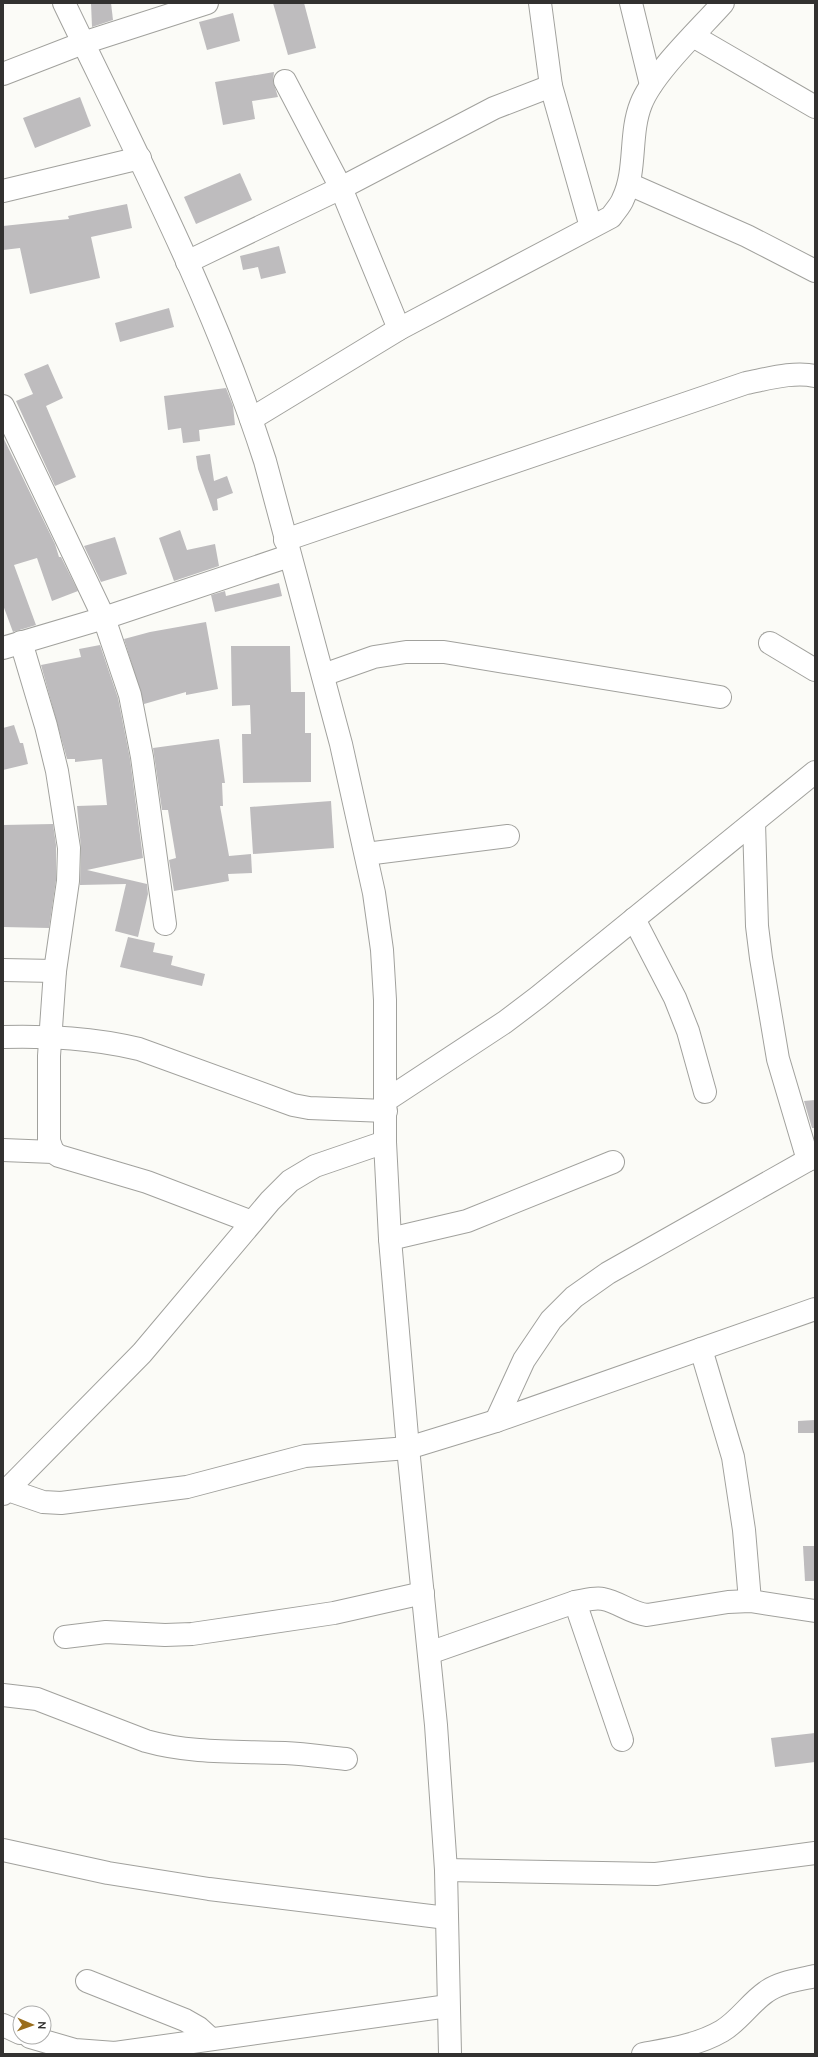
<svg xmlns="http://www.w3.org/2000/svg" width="818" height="2057" viewBox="0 0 818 2057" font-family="Ubuntu,sans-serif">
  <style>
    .building { fill: #bebcbe }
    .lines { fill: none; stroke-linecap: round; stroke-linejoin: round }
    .minor-casing { stroke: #a1a19d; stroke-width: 24 }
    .minor { stroke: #fff; stroke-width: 22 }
  </style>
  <rect width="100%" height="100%" fill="#fbfbf7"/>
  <g class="building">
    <path d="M 91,3 L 111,3 L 113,20 L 92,27 Z"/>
    <path d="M 273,3 L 304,3 L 316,48 L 288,55 Z"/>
    <path d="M 233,13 L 240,41 L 207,50 L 199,22 Z"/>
    <path d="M 274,72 L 273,81 L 278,97 L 252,101 L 255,119 L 223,125 L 215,82 Z"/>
    <path d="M 80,97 L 91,126 L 35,148 L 23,118 Z"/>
    <path d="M 240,173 L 252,200 L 196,224 L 184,197 Z"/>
    <path d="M 127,204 L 132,228 L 91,237 L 100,278 L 30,294 L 20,248 L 3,250 L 3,226 L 69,219 L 68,216 Z"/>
    <path d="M 279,246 L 286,273 L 261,279 L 258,267 L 243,270 L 240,256 Z"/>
    <path d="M 169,308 L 174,327 L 120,342 L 115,323 Z"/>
    <path d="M 48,364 L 63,398 L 46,406 L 76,477 L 55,486 L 16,401 L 33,394 L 24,374 Z"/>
    <path d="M 226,388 L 233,406 L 235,425 L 199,430 L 200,441 L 183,443 L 181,428 L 168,430 L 164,396 Z"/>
    <path d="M 3,437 L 55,544 L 59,557 L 61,557 L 78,591 L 52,601 L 37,558 L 14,565 L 36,625 L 13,632 L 3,605 Z"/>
    <path d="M 210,454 L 214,481 L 227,476 L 233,493 L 217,499 L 218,510 L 213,511 L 198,469 L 196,456 Z"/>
    <path d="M 180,530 L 187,550 L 215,544 L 219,566 L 174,581 L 159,538 Z"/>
    <path d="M 115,537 L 127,574 L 101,582 L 84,546 Z"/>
    <path d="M 279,583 L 282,596 L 215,612 L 211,595 L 225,591 L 226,596 Z"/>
    <path d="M 206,622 L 218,689 L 186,695 L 186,692 L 144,704 L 124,639 L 150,632 Z"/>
    <path d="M 100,645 L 118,698 L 130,759 L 143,858 L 87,870 L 147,884 L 148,894 L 138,937 L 115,931 L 126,884 L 80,885 L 81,848 L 77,806 L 107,805 L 102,759 L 75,762 L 75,759 L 67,759 L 41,665 L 81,657 L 79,649 Z"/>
    <path d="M 231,646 L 290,646 L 291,692 L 305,692 L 305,733 L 311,733 L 311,782 L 243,783 L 242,734 L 251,734 L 250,705 L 232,706 Z"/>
    <path d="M 14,725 L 20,743 L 23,743 L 28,764 L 3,770 L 3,728 Z"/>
    <path d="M 219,739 L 225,783 L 222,783 L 223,806 L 220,806 L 229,856 L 251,854 L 252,873 L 228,874 L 229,881 L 174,891 L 169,860 L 176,858 L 168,810 L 162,810 L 153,748 Z"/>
    <path d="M 331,801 L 334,848 L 253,854 L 250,807 Z"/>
    <path d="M 53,824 L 56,845 L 56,880 L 49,928 L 3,927 L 3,825 Z"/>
    <path d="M 128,937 L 155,943 L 153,952 L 173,956 L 171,965 L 205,974 L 202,986 L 120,967 Z"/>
    <path d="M 815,1100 L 815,1128 L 812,1128 L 804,1101 Z"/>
    <path d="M 815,1420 L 815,1433 L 798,1433 L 798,1421 Z"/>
    <path d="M 803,1546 L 815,1546 L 815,1581 L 805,1581 Z"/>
    <path d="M 815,1733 L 815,1762 L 775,1767 L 771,1738 Z"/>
  </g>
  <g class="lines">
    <g class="minor-casing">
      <g id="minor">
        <path d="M 64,3 C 136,153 214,302 265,461 L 341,744 L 374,893 L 382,950 L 385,1000 L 385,1142 L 390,1239 L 408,1448 L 436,1725 L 446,1870 L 450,2054"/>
        <path d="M 540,3 L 551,86 L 591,227"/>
        <path d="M 631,3 L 651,85"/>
        <path d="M 693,36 L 815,107"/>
        <path d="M 3,74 L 83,43 L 207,3"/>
        <path d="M 285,81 L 341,188 L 399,329"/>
        <path d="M 629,184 L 747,236 L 815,271"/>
        <path d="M 3,191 L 140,158"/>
        <path d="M 187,262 L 341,188 L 494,108 L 551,86"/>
        <path d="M 3,406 L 104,618 L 130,695 L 142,757 L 165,924"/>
        <path d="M 251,419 L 399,329 L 611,217 C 615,211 621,205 623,199 C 637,170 629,134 641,104 C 653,73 700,29 723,3"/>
        <path d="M 285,540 L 746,383 C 767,379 794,371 815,376"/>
        <path d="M 21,642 L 46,726 L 57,771 L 69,848 L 68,881 L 55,971 L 49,1056 L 49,1141 L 53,1152"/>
        <path d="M 770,643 L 815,670"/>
        <path d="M 3,648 L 104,618 L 289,556"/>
        <path d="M 323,675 L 374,657 L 406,652 L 444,652 L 720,697"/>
        <path d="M 754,822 L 757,926 L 761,958 L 778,1059 L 808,1160"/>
        <path d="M 366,854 L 508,836"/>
        <path d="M 634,919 L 675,998 L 688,1031 L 705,1092"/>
        <path d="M 3,970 L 55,971"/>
        <path d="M 3,1037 C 50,1036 93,1038 139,1049 L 293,1105 L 309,1108 L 386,1111"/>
        <path d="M 385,1101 L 505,1022 L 538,997 L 815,772"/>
        <path d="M 3,1150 L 53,1152 L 59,1156 L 147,1182 L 252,1222"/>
        <path d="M 390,1239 L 467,1221 L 613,1162"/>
        <path d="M 701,1349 L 733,1457 L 744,1530 L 750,1601"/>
        <path d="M 496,1421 L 524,1360 L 551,1320 L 574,1297 L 608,1273 L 815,1156"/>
        <path d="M 8,1490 L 43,1502 L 61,1503 L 187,1487 L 305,1456 L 408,1448 L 496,1421 L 815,1309"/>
        <path d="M 3,1494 L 142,1353 L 270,1201 L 290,1181 L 315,1166 L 385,1142"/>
        <path d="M 575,1602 L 622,1740"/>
        <path d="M 65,1637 L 106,1632 L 165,1635 L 192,1634 L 334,1613 L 423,1593"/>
        <path d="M 429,1653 L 575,1602 C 583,1601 594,1597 603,1599 C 619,1602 630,1613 647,1615 L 728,1602 L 750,1601 L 815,1611"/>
        <path d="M 3,1695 L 37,1699 L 146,1741 C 192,1754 238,1751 285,1753 C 306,1754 326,1757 346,1759"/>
        <path d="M 3,1850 L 108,1873 L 209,1889 L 447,1918"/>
        <path d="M 446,1870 L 656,1874 L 815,1853"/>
        <path d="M 87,1981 L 185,2020 L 199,2028 L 211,2039"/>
        <path d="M 3,2025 L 20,2033"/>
        <path d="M 30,2037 L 75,2050 L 115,2053 L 448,2006"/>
        <path d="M 643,2054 C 670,2049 698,2045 722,2031 C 739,2021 750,2003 766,1992 C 779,1982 799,1980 815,1976"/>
      </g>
    </g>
    <use href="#minor" class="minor"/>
  </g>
  <rect width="818" height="2057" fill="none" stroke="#323130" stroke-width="8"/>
  <g transform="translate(32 2025) rotate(92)"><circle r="19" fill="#ffffff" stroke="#adadac"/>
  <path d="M0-3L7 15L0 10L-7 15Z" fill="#9a6e1d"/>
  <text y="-6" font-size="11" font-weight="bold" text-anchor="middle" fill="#323130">N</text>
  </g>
</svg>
